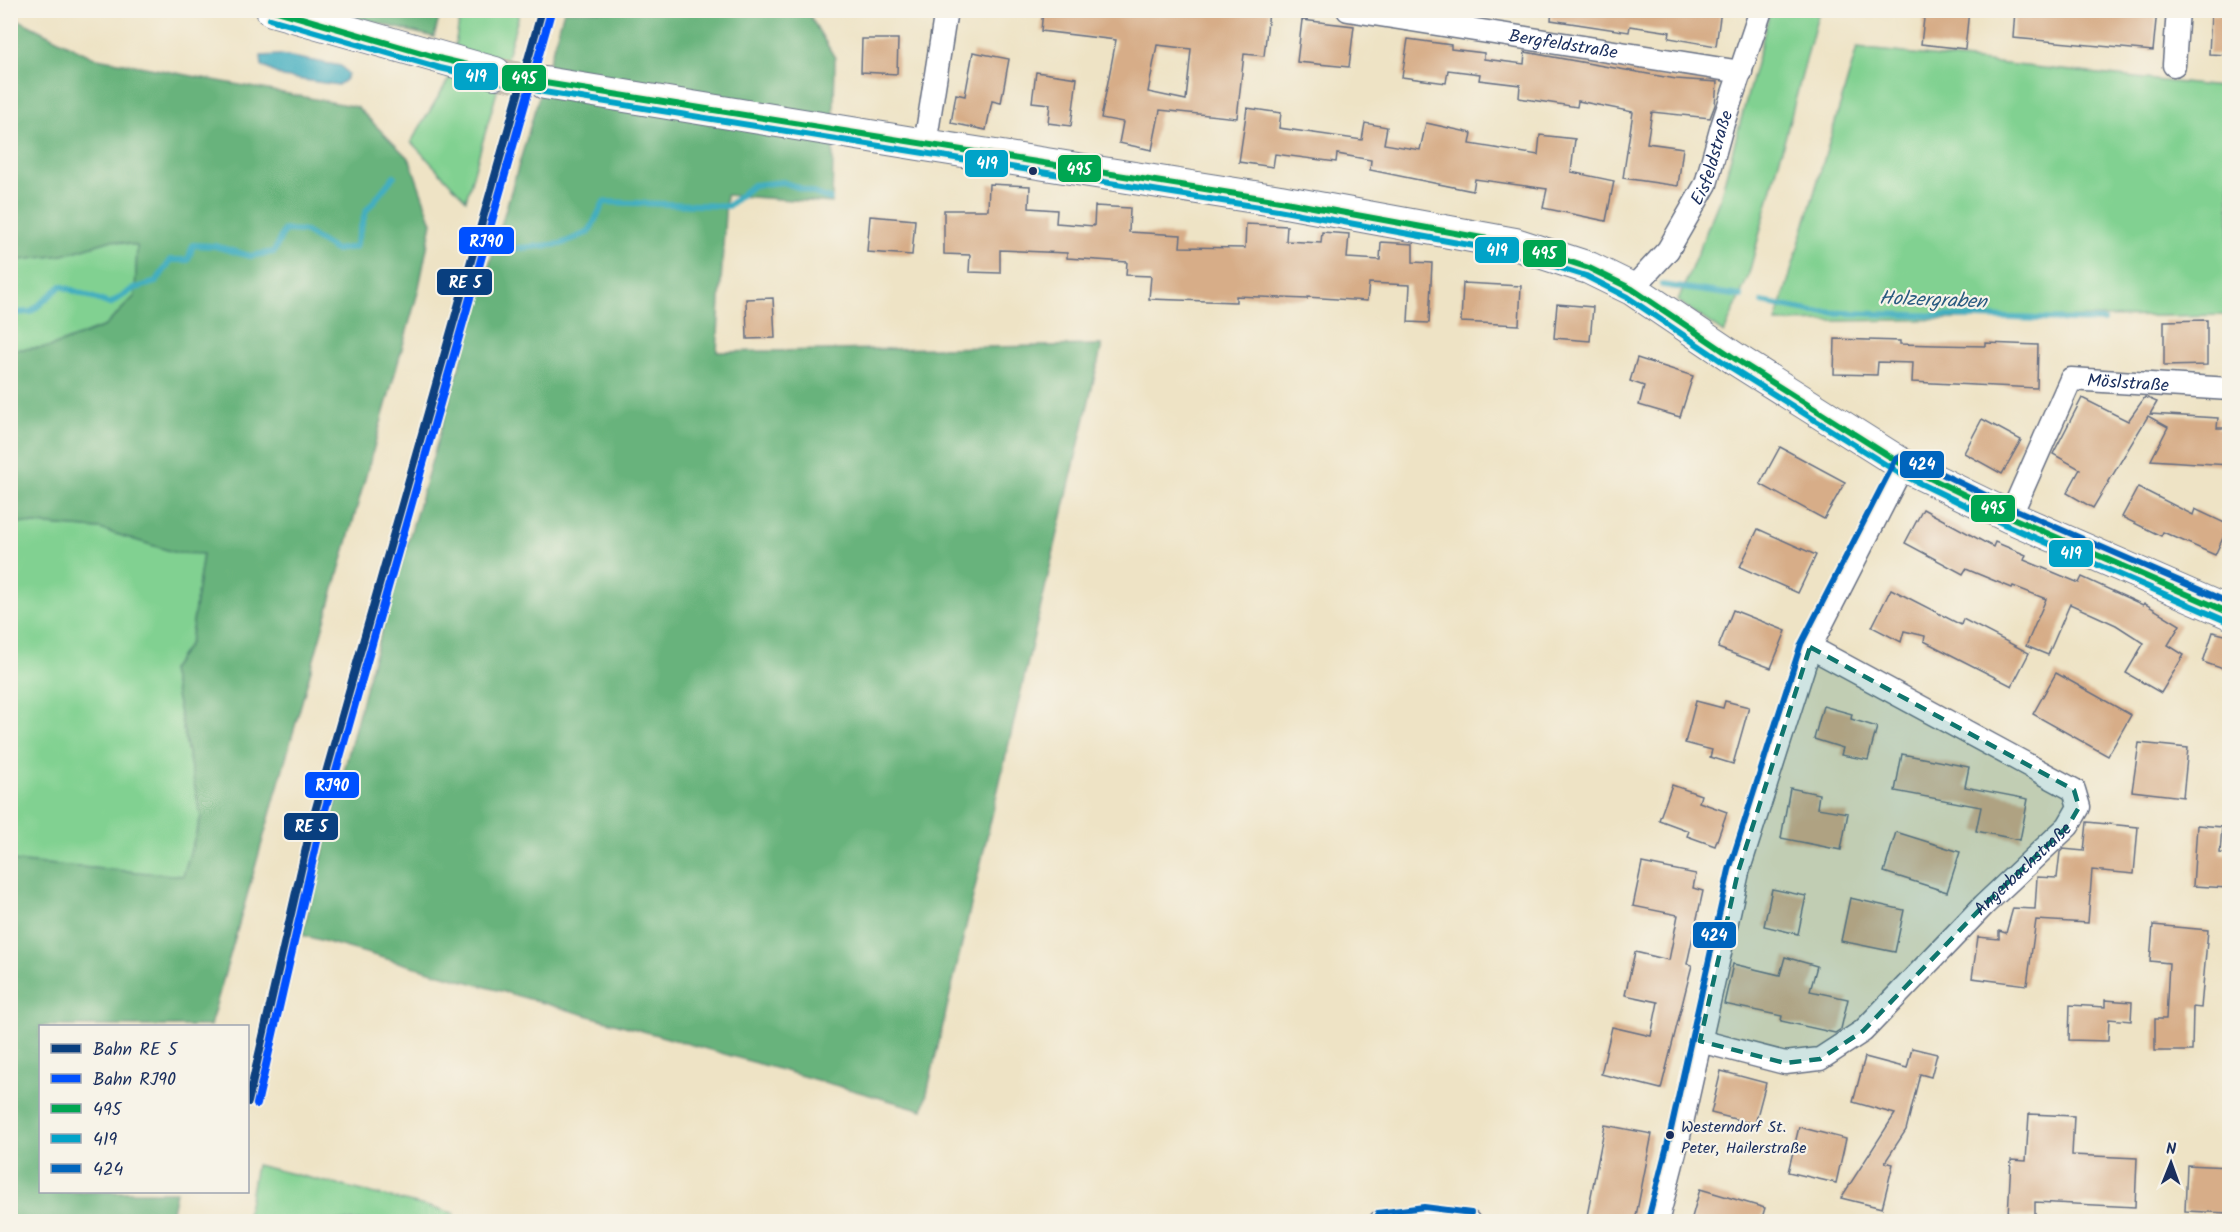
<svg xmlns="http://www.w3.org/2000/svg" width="2240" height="1232" viewBox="0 0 2240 1232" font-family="Kalam,sans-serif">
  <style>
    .green { fill: #81d191; stroke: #4e8078; stroke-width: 1.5 }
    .forest { fill: #68b37b; stroke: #42716c; stroke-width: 1.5 }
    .water { fill: #42aec0; stroke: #2e6e8f; stroke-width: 1.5 }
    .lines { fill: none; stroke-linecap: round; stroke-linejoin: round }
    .stream { stroke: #42aec0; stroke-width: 6 }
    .building { fill: #d7ad88; fill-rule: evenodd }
    .secondary-tunnel { stroke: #c4bfb0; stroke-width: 32; stroke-dasharray: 32 16; stroke-linecap: butt }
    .street-casing { stroke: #656e82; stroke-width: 25 }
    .secondary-casing { stroke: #656e82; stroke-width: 34 }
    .street { stroke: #fff; stroke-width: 22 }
    .secondary { stroke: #fff; stroke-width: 32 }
    .bus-1-casing { stroke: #f7f3e8; stroke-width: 10 }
    .bus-2-casing { stroke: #f7f3e8; stroke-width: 10 }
    .bus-3-casing { stroke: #f7f3e8; stroke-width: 10 }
    .bus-1 { stroke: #00a651; stroke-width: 6 }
    .bus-2 { stroke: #01a3c8; stroke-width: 6 }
    .bus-3 { stroke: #0065bd; stroke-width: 6 }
    .rail-1-casing { stroke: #f7f3e8; stroke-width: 12 }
    .rail-2-casing { stroke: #f7f3e8; stroke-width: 12 }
    .rail-1 { stroke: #093f7f; stroke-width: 8 }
    .rail-2 { stroke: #0050ff; stroke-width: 8 }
    .marked { fill: #0f766e; fill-opacity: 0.2; stroke: #0f766e; stroke-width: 4.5; stroke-dasharray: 12 8; stroke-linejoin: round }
    .bus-dot { fill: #1b2f5e; stroke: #f7f3e8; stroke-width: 2 }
    .labels { text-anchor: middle; stroke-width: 4.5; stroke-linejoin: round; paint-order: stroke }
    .bus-label { font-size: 16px; fill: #1b2f5e; stroke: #f7f3e8; text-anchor: start }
    .street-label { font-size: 18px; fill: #1b2f5e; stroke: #f7f3e8 }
    .water-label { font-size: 20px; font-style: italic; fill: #295b80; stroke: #f7f3e8 }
    .line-badge { stroke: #f7f3e8; stroke-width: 2 }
    .badge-label { font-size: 16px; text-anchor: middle; font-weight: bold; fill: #fff }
  </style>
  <rect width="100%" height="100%" fill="#f7f3e8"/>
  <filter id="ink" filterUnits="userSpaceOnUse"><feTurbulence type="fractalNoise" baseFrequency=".0167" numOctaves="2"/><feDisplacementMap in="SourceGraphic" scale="12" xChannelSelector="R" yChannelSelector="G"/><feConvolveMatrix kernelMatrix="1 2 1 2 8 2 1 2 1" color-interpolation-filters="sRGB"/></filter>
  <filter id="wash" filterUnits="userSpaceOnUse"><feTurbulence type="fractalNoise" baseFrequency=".008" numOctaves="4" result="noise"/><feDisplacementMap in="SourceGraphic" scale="24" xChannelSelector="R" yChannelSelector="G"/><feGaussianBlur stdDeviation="1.35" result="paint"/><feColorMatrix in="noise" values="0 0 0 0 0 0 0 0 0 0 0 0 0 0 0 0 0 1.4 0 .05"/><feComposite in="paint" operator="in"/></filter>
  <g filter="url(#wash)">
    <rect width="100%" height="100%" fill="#eee3c5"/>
    <g class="green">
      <path d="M 461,11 L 520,11 L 466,200 L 411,142 L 449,79 Z"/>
      <path d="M 1770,11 L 1819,11 L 1748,277 L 1724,333 L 1678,301 L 1720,198 Z"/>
      <path d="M 1857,48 L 2229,88 L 2229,315 L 1776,322 Z"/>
      <path d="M 112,240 L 137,246 L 135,296 L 105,326 L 50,347 L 11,350 L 11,261 L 63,255 Z"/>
      <path d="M 10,522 L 100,529 L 177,553 L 203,553 L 190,643 L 171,670 L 201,817 L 183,876 L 11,861 Z"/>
      <path d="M 256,1165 L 454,1213 L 454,1221 L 246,1221 Z"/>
    </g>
    <g class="forest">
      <path d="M 411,10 L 422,15 L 423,11 L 441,11 L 434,37 L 328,11 Z"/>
      <path d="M 564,11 L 807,11 L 835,58 L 832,203 L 726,195 L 717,352 L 1102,345 L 923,1110 L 302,935 L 367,681 Z"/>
      <path d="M 11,16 L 92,57 L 357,107 L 410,160 L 432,223 L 418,292 L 210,1026 L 40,1026 L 40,1192 L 176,1192 L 170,1221 L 11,1221 L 11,861 L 183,876 L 201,817 L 171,670 L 190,643 L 203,554 L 177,553 L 100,529 L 11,522 L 11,350 L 50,347 L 105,326 L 135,296 L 137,246 L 112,240 L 63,255 L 11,261 Z"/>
    </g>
    <path class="water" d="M 280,55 L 341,66 L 348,74 L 345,80 L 338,85 L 283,77 L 262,66 L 261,56 Z"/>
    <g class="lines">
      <g class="stream">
        <path d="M 500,250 L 561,244 L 589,232 L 604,202 L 728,206 L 753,185 L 783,182 L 830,199"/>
        <path d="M 1662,285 L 1741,296"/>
        <path d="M 1762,302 L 1813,312 L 2104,321"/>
        <path d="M 10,313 L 31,312 L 61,286 L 110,304 L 133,289 L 156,282 L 171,260 L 188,260 L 193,245 L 215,246 L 250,256 L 274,252 L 284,230 L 304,231 L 335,250 L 355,247 L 366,211 L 394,176"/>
      </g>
    </g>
    <g id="blocks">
      <g class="building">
        <path d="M 1043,10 L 1250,10 L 1269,12 L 1264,56 L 1244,54 L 1237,118 L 1160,110 L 1152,150 L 1119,143 L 1123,122 L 1101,118 L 1116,40 L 1041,31 ZM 1157,45 L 1191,49 L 1186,100 L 1148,92 Z"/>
        <path d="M 1552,10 L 1721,10 L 1716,46 L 1669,38 L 1670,32 L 1630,26 L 1629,32 L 1551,20 Z"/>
        <path d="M 1925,10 L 1969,10 L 1965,49 L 1921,44 Z"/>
        <path d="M 2015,10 L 2157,10 L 2153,51 L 2013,38 Z"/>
        <path d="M 2211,14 L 2229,15 L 2229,55 L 2209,54 Z"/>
        <path d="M 1302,20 L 1354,26 L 1349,67 L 1297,62 Z"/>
        <path d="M 862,39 L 898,39 L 897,74 L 861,72 Z"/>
        <path d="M 1408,39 L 1451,45 L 1451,49 L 1484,53 L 1484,59 L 1524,64 L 1525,52 L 1676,79 L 1717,82 L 1715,105 L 1710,118 L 1652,112 L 1647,143 L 1683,148 L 1678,186 L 1623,178 L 1633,112 L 1578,101 L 1577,107 L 1519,98 L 1520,85 L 1479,80 L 1480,74 L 1448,70 L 1446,83 L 1402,77 Z"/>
        <path d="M 973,52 L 1009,59 L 1001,103 L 992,101 L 986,130 L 951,123 L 956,94 L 965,96 Z"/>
        <path d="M 1036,72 L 1077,78 L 1071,126 L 1048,123 L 1050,104 L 1032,102 Z"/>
        <path d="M 1247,108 L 1281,113 L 1279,128 L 1362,140 L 1365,123 L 1387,127 L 1384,144 L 1420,150 L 1426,123 L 1472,133 L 1470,144 L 1538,155 L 1540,135 L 1575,139 L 1571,172 L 1614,181 L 1606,221 L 1543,208 L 1547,189 L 1475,179 L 1473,191 L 1370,170 L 1371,160 L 1337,154 L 1336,162 L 1275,154 L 1273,167 L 1239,162 Z"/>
        <path d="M 989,184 L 1030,186 L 1029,208 L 1057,210 L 1056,223 L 1094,226 L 1095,206 L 1130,208 L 1129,232 L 1181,235 L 1180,247 L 1245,248 L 1246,224 L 1287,226 L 1286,241 L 1321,243 L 1322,232 L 1349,234 L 1347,258 L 1380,260 L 1381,242 L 1413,244 L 1413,262 L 1432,263 L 1429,323 L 1408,322 L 1410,285 L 1369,283 L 1367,301 L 1307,297 L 1307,299 L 1236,296 L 1236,302 L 1149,299 L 1151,276 L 1126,275 L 1127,262 L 1067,258 L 1067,253 L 1000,250 L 1000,273 L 969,272 L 970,255 L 944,254 L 944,210 L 988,210 Z"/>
        <path d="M 870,216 L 915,220 L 912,255 L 867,252 Z"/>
        <path d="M 1463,283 L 1521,286 L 1519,325 L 1461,322 Z"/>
        <path d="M 773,298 L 775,338 L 747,339 L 746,299 Z"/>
        <path d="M 1557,304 L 1593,307 L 1590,341 L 1554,338 Z"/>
        <path d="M 2207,320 L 2207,365 L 2164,366 L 2164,321 Z"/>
        <path d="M 1835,339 L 1900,341 L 1900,344 L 1936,345 L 1986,346 L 1986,343 L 2038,345 L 2037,388 L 1912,382 L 1913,363 L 1878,362 L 1877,375 L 1834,374 Z"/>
        <path d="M 1637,358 L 1693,376 L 1680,417 L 1639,405 L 1644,386 L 1630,381 Z"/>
        <path d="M 2145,397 L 2157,402 L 2150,414 L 2218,418 L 2217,428 L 2229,428 L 2229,465 L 2151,460 L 2168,427 L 2148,416 L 2093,508 L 2067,493 L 2080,469 L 2053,454 L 2082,398 L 2128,421 Z"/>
        <path d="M 1982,419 L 2021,440 L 2002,474 L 1964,453 Z"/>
        <path d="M 1780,447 L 1845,482 L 1824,519 L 1760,484 Z"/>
        <path d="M 2138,487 L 2193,515 L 2195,509 L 2229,525 L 2215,555 L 2163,532 L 2161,536 L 2122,517 Z"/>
        <path d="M 1923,509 L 1993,547 L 1995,542 L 2026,555 L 2024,560 L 2079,583 L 2082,577 L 2143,605 L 2144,603 L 2180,625 L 2168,645 L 2184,655 L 2161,693 L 2126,673 L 2144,643 L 2116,625 L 2070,604 L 2048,655 L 2026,646 L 2046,599 L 2013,586 L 2012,588 L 1966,569 L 1963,574 L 1905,543 Z"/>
        <path d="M 1758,529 L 1816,555 L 1798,593 L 1740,567 Z"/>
        <path d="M 1891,589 L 1961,625 L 1963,619 L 2029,653 L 2012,686 L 1924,641 L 1925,636 L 1904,631 L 1901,642 L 1872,627 Z"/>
        <path d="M 1733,610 L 1786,631 L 1771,668 L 1718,648 Z"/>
        <path d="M 2213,632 L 2229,636 L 2229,671 L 2203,662 Z"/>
        <path d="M 2056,673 L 2131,715 L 2108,756 L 2033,714 Z"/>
        <path d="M 1696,701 L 1723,708 L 1725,701 L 1749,707 L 1733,764 L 1710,757 L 1712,750 L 1685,743 Z"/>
        <path d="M 1823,706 L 1852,714 L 1851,719 L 1877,727 L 1868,760 L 1841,755 L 1843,748 L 1814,739 Z"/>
        <path d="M 2139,743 L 2188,748 L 2183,797 L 2132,791 Z"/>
        <path d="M 1902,754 L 1969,767 L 1965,787 L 2028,799 L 2020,840 L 1976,831 L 1981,807 L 1895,791 Z"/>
        <path d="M 1672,785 L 1701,795 L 1699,802 L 1727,812 L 1715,846 L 1687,836 L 1689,831 L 1659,820 Z"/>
        <path d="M 1790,788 L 1819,794 L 1817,808 L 1848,813 L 1841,850 L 1781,838 Z"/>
        <path d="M 2087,822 L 2138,827 L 2134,874 L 2092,870 L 2088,923 L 2036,920 L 2027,985 L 1972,978 L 1978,937 L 1999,939 L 1999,931 L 2006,933 L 2013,908 L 2035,909 L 2037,877 L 2057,878 L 2060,852 L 2063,849 L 2084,851 Z"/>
        <path d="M 2197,825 L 2222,827 L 2220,853 L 2229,854 L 2229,888 L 2193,886 Z"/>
        <path d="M 1896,832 L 1960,852 L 1947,892 L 1884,872 Z"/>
        <path d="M 1642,863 L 1696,874 L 1693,888 L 1703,891 L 1687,964 L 1692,965 L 1661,1089 L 1601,1074 L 1612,1027 L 1651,1036 L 1658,1002 L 1625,995 L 1635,952 L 1669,960 L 1678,915 L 1633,906 Z"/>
        <path d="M 1772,889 L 1806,896 L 1798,934 L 1764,926 Z"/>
        <path d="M 1850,898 L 1904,910 L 1895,952 L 1841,941 Z"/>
        <path d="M 2153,925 L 2208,930 L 2201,1008 L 2193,1007 L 2192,1051 L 2155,1051 L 2155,1019 L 2166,1019 L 2169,963 L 2150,961 Z"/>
        <path d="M 1785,957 L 1817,966 L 1810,991 L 1848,999 L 1841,1029 L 1835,1033 L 1781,1021 L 1782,1016 L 1724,1004 L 1733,964 L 1780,975 Z"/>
        <path d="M 2105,1000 L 2132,1002 L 2131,1021 L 2109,1019 L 2108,1041 L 2069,1040 L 2070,1005 L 2105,1007 Z"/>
        <path d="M 1912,1048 L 1937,1054 L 1931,1077 L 1920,1074 L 1906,1130 L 1885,1162 L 1893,1164 L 1882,1208 L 1841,1198 L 1895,1114 L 1853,1102 L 1865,1057 L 1907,1068 Z"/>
        <path d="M 1721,1071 L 1766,1083 L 1755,1124 L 1711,1113 Z"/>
        <path d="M 2029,1114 L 2074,1116 L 2072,1155 L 2137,1158 L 2135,1207 L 2035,1202 L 2035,1217 L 2008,1215 L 2011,1160 L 2026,1161 Z"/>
        <path d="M 1605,1125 L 1652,1134 L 1635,1221 L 1586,1221 Z"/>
        <path d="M 1799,1127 L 1846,1139 L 1836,1183 L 1788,1172 Z"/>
        <path d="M 2187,1165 L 2229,1167 L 2229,1213 L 2185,1211 Z"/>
        <path d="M 1700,1189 L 1765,1208 L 1761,1221 L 1691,1221 Z"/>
      </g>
    </g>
  </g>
  <g filter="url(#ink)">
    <use href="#blocks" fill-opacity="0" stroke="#656e82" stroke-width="1.5"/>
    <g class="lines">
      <path class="secondary-tunnel" d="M 495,73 L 545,83"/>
      <g class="street-casing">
        <g id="street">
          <path id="s1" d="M 1348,10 L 1741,72"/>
          <path d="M 2174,65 L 2178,10"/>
          <path d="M 925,145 L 946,10"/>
          <path id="s2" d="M 1632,289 L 1668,250 L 1706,184 L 1722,126 L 1761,10"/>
          <path id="s3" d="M 2010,517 L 2071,379 L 2230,389"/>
          <path id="s4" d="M 1700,1041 L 1785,1063 L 1820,1059 L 1863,1031 L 1984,905 L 2068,826 L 2079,807 L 2074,790 L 1810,647"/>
          <path d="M 1380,1222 C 1410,1214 1438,1215 1469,1222"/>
          <path d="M 1657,1222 L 1679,1136 L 1738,872 L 1810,647 L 1903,465"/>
        </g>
      </g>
      <g class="secondary-casing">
        <g id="secondary">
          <path d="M 272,10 L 495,73"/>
          <path d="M 545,83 L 925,145 L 1280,201 L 1515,244 L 1589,268 L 1632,289 L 1737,360 L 1903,465 L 2010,517 L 2230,613"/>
        </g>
      </g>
      <use href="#street" class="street"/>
      <use href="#secondary" class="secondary"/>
      <g class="bus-1-casing">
        <path id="bus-1" d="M 274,10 L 442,59 L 545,83 L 1280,201 L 1515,244 L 1589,268 L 1632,289 L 1737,360 L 1903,465 L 2010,517 L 2230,613"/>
      </g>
      <g class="bus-2-casing">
        <path id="bus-2" d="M 270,19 L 440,68 L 544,92 L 1278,210 L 1513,253 L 1586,276 L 1627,297 L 1732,368 L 1899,473 L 2006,525 L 2226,621"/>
      </g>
      <g class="bus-3-casing">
        <g id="bus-3">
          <path d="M 1378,1213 L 1424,1207 L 1471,1213"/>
          <path d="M 1648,1220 L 1670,1134 L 1729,870 L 1801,644 L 1896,459 L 1902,456 L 1907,457 L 2014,509 L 2230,603"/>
        </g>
      </g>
      <use href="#bus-1" class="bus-1"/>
      <use href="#bus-2" class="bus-2"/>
      <use href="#bus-3" class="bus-3"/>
      <g class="rail-1-casing">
        <path id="rail-1" d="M 248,1102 L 312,822 L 542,10"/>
      </g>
      <g class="rail-2-casing">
        <path id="rail-2" d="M 257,1104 L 321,824 L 551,12"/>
      </g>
      <use href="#rail-1" class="rail-1"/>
      <use href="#rail-2" class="rail-2"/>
    </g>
  </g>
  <path class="marked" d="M 1810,647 L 2074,790 L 2079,807 L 2068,826 L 1984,905 L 1863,1031 L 1820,1059 L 1785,1063 L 1700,1041 L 1738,872 Z"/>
  <g class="bus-dot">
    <circle cx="1033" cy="171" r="5"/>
    <circle cx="1670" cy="1135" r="5"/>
  </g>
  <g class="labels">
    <g class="bus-label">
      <text x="1681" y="1132">Westerndorf St.<tspan x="1681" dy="21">Peter, Hailerstraße</tspan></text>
    </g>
    <g class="street-label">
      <text dy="6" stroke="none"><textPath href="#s1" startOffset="218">Bergfeldstraße</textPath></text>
      <text dy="6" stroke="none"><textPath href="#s2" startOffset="156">Eisfeldstraße</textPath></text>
      <text dy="6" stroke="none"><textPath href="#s3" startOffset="208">Möslstraße</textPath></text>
      <text dy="6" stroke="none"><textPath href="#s4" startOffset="402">Angerbachstraße</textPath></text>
    </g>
    <g class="water-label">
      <text transform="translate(1933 299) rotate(2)" y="7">Holzergraben</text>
    </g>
  </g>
  <g class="line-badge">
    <rect x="453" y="62" width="46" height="29" rx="6" fill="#01a3c8"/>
    <rect x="501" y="64" width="46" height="28" rx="6" fill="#00a651"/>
    <rect x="964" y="149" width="45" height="29" rx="6" fill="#01a3c8"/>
    <rect x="1057" y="154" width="45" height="29" rx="6" fill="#00a651"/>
    <rect x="458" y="226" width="57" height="29" rx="6" fill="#0050ff"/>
    <rect x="1474" y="236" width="46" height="28" rx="6" fill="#01a3c8"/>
    <rect x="1522" y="239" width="45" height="29" rx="6" fill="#00a651"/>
    <rect x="436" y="268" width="57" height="28" rx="6" fill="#093f7f"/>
    <rect x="1899" y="450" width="46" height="29" rx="6" fill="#0065bd"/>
    <rect x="1970" y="494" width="46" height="29" rx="6" fill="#00a651"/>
    <rect x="2048" y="539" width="46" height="29" rx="6" fill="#01a3c8"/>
    <rect x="304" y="771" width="56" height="28" rx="6" fill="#0050ff"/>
    <rect x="283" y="812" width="56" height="29" rx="6" fill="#093f7f"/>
    <rect x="1692" y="921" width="45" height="28" rx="6" fill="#0065bd"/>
  </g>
  <g class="badge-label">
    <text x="476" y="82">419</text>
    <text x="524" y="84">495</text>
    <text x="987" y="169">419</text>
    <text x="1079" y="175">495</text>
    <text x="486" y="247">RJ90</text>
    <text x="1497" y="256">419</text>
    <text x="1544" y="259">495</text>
    <text x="465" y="288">RE 5</text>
    <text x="1922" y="470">424</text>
    <text x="1993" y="514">495</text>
    <text x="2071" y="559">419</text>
    <text x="332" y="791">RJ90</text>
    <text x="311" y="832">RE 5</text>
    <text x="1714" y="941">424</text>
  </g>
  <rect width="2240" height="1232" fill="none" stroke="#f7f3e8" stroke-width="36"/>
  <rect x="39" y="1025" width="210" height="168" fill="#f7f3e8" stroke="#9fa5b1" stroke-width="1.5"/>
  <rect x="51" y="1044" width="30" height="9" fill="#093f7f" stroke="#9fa5b1" stroke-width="1.5"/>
  <text x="93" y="1055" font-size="18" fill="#1b2f5e">Bahn RE 5</text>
  <rect x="51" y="1074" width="30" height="9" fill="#0050ff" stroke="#9fa5b1" stroke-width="1.5"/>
  <text x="93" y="1085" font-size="18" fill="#1b2f5e">Bahn RJ90</text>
  <rect x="51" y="1104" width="30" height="9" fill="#00a651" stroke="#9fa5b1" stroke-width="1.5"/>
  <text x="93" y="1115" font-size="18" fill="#1b2f5e">495</text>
  <rect x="51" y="1134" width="30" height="9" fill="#01a3c8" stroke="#9fa5b1" stroke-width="1.5"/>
  <text x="93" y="1145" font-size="18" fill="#1b2f5e">419</text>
  <rect x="51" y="1164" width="30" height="9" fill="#0065bd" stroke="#9fa5b1" stroke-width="1.5"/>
  <text x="93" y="1175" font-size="18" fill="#1b2f5e">424</text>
  <g transform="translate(2171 1163) rotate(1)" stroke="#f7f3e8" stroke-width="4.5" paint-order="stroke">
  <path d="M0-4.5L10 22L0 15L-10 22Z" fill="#1b2f5e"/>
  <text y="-9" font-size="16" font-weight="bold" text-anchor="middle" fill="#1b2f5e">N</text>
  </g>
</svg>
